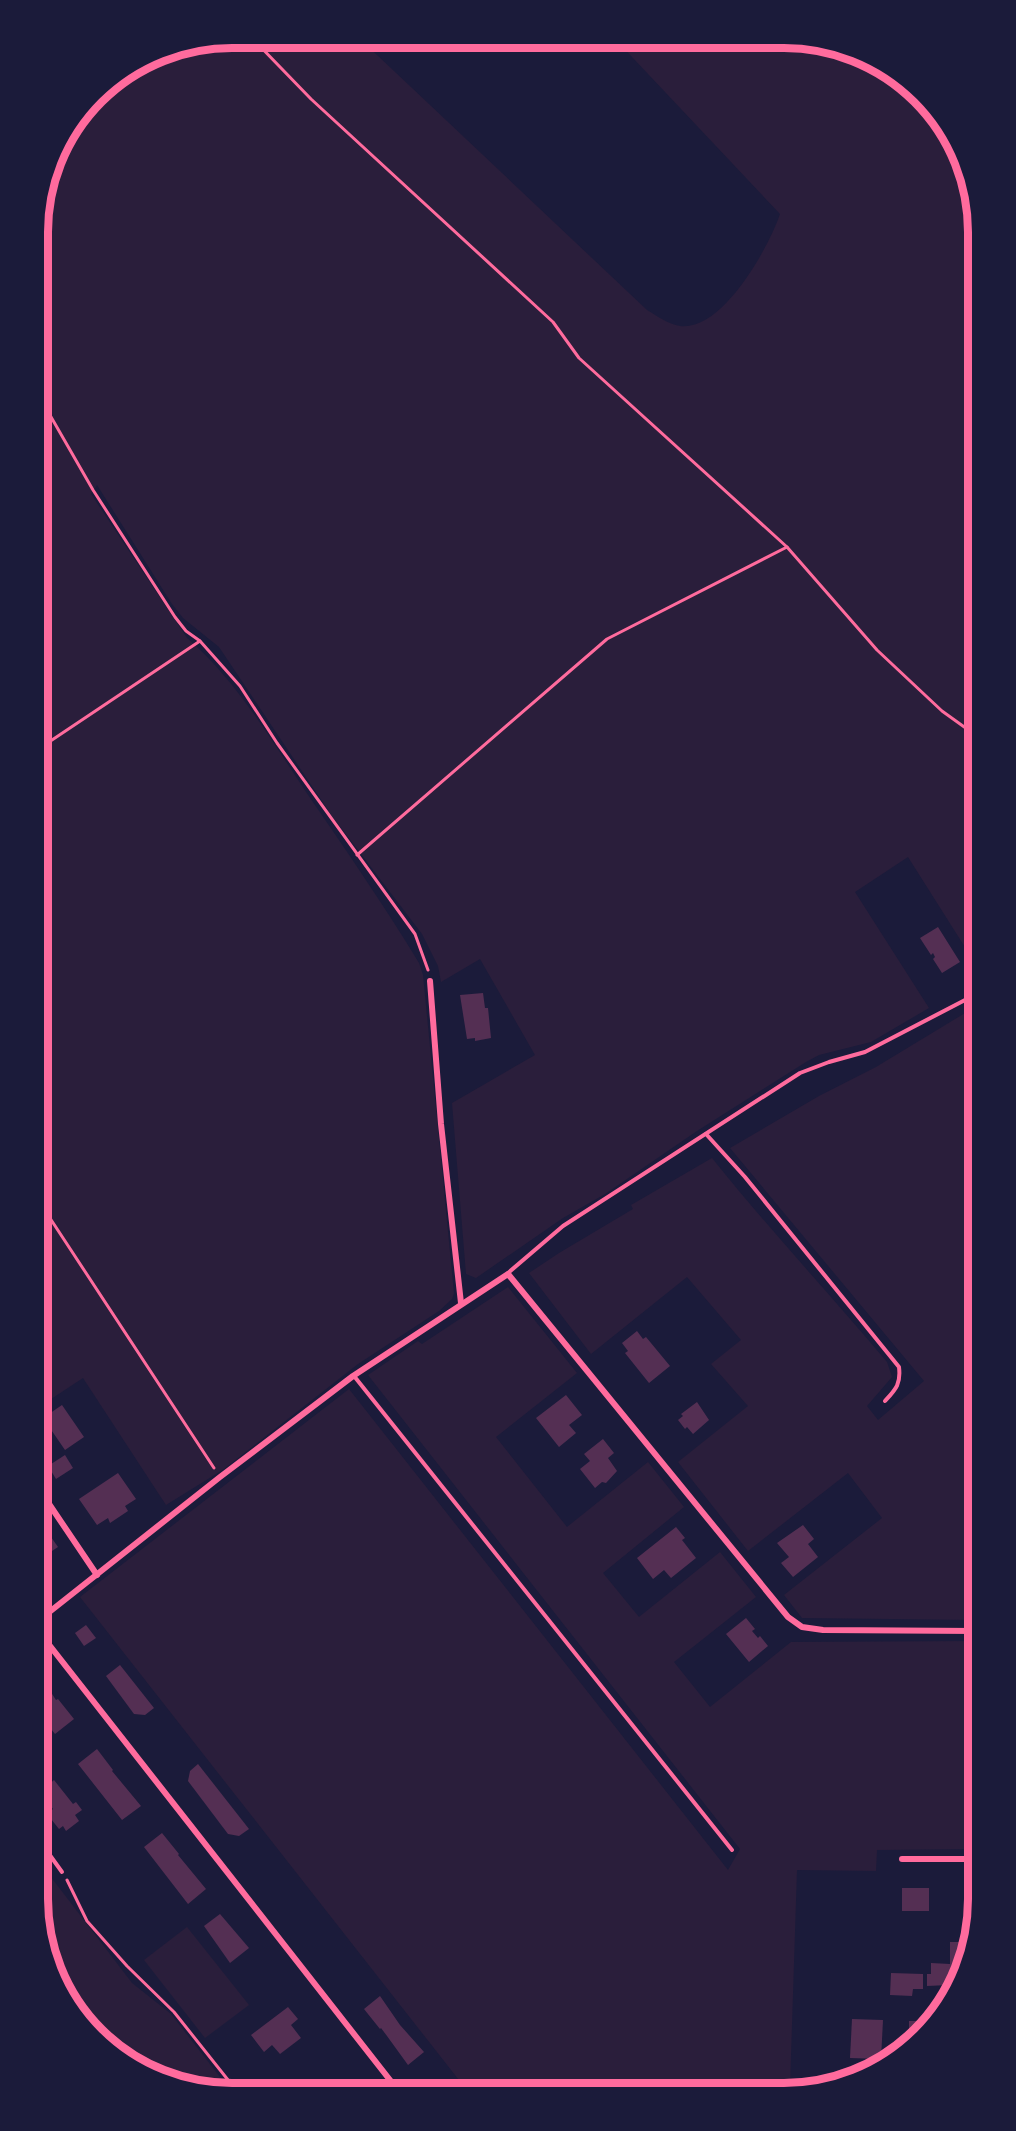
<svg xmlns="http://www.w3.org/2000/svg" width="1016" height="2131" viewBox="0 0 1016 2131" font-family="'PT Sans',sans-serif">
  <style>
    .green { fill: #2a1e3b }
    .building { fill: #542f53 }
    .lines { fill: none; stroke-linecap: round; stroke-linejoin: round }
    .path { stroke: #ff6b9d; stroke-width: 3 }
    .service { stroke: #ff6b9d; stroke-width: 4 }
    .minor { stroke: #ff6b9d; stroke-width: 6 }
    .rim { fill: none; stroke: #ff6b9d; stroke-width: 8 }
  </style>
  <rect width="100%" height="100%" fill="#1b1b3a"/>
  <g class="green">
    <path d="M 232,38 L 359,38 L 647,310 C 657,316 668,324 680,326 C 722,332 769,247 780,214 L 616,40 L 822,41 L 912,86 L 952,134 L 972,181 L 975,963 L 908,857 L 855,892 L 929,1008 L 871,1042 L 819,1055 L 806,1062 L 697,1131 L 605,1194 L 563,1218 L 476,1278 L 466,1274 L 452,1103 L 535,1055 L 480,959 L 441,982 L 438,966 L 422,934 L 332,816 L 219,647 L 183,618 L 172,604 L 97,485 L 91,494 L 187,638 C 236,680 270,738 306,792 C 345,849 384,905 419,963 L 423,975 L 454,1293 L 452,1299 L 439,1311 L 358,1364 L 224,1469 L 166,1505 L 83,1378 L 42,1405 L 38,219 L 58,146 L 104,86 L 158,52 Z"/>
    <path d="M 975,1007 L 977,1620 L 802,1618 L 784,1595 L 882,1518 L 848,1473 L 748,1551 L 678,1462 L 748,1406 L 711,1364 L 741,1340 L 687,1277 L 591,1354 L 529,1273 L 559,1253 L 633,1209 L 631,1205 L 712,1158 C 768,1228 829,1293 887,1362 L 892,1377 L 867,1406 L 878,1420 L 924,1381 L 730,1148 L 819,1096 L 876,1067 Z"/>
    <path d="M 508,1287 L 577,1373 L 496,1437 L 567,1527 L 648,1462 L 684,1507 L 603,1573 L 639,1617 L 720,1552 L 756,1597 L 674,1662 L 710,1707 L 791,1642 L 977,1641 L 978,1849 L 877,1850 L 876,1871 L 797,1870 L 790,2087 L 466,2089 L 80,1597 L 349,1389 L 728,1870 L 740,1849 L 368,1375 L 418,1341 L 422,1344 Z"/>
    <path d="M 44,1868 L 132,1983 L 171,2014 L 230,2090 L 194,2090 L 104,2045 L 70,2007 L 44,1950 Z"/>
    <path d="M 187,1927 L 249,2005 L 205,2038 L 144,1960 Z"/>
  </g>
  <g class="building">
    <path d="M 938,927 L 960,962 L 942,973 L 933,959 L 935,957 L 933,953 L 931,955 L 920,938 Z"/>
    <path d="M 483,993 L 485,1008 L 488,1008 L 491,1038 L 475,1041 L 475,1038 L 467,1039 L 460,995 Z"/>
    <path d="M 637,1331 L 643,1339 L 646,1337 L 670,1366 L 649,1383 L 625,1353 L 628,1351 L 622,1343 Z"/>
    <path d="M 566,1395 L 582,1415 L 569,1425 L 576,1433 L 559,1447 L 536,1418 Z"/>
    <path d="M 697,1402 L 709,1420 L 693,1434 L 687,1427 L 685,1429 L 678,1420 L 683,1416 L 681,1414 Z"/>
    <path d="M 62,1405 L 84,1437 L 65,1450 L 43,1418 Z"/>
    <path d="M 603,1439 L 614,1453 L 608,1458 L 617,1471 L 606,1483 L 602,1482 L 595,1488 L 580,1469 L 590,1461 L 584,1454 Z"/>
    <path d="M 65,1455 L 73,1468 L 56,1479 L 48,1466 Z"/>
    <path d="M 118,1473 L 136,1499 L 125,1506 L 128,1511 L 110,1523 L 108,1518 L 97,1525 L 79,1499 Z"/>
    <path d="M 803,1525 L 814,1539 L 808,1544 L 818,1557 L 793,1577 L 781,1563 L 789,1557 L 777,1543 Z"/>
    <path d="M 44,1527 L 58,1547 L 43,1557 L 43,1529 Z"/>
    <path d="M 676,1527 L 685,1538 L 682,1540 L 696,1558 L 671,1578 L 664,1570 L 653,1579 L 637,1558 Z"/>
    <path d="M 746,1618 L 755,1629 L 752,1631 L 758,1638 L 760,1636 L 768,1646 L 749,1662 L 726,1634 Z"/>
    <path d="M 86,1625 L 96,1638 L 84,1646 L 75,1633 Z"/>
    <path d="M 120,1665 L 154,1708 L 145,1715 L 134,1714 L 106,1676 Z"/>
    <path d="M 43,1680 L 56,1700 L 58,1699 L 74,1719 L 55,1734 L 43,1719 Z"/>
    <path d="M 97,1749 L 113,1770 L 112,1771 L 141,1806 L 122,1820 L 78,1764 Z"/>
    <path d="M 198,1764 L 249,1829 L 239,1836 L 228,1834 L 188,1781 L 190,1771 Z"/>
    <path d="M 54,1780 L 73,1804 L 76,1802 L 82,1810 L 75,1815 L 79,1821 L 66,1831 L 63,1826 L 59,1829 L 47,1814 L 53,1809 L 44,1797 L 44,1789 Z"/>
    <path d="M 162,1833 L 179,1854 L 178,1855 L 206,1889 L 188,1904 L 144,1847 Z"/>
    <rect x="902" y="1888" width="27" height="23"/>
    <path d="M 968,1890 L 978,1891 L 978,1906 L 968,1905 Z"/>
    <path d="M 220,1914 L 249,1948 L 230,1963 L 204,1926 Z"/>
    <path d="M 950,1942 L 962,1942 L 961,1950 L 969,1951 L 964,1973 L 949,1974 L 949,1985 L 927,1986 L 927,1974 L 931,1974 L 931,1963 L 950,1964 Z"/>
    <path d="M 891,1973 L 923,1974 L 923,1989 L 913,1989 L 912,1996 L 890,1995 Z"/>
    <path d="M 380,1996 L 400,2025 L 424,2052 L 408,2065 L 387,2036 L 381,2028 L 380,2029 L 364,2009 Z"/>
    <path d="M 288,2007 L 298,2019 L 291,2025 L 301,2038 L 280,2054 L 272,2045 L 264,2052 L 251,2035 Z"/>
    <path d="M 926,2016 L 934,2016 L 934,2021 L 930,2027 L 914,2042 L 909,2042 L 909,2021 L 926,2021 Z"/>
    <path d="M 852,2019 L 883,2020 L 881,2059 L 850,2058 Z"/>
  </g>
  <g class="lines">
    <g class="path">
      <path d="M 252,38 L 311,99 L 553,322 L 579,358 L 787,547 L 877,650 L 942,711 L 974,734"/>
      <path d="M 39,396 L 93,490 L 175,617 L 186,631 L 200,641 L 240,686 L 277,743 L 415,934 L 428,970"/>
      <path d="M 40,748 L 200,641"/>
      <path d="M 357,855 L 607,639 L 787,547"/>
      <path d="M 42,1206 L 214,1468"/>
      <path d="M 67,1880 L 87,1921 L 127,1966 L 174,2012 L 236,2090"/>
    </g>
    <g class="service">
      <path d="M 706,1134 L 745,1177 L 899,1367 C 901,1384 896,1389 885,1401"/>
      <path d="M 508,1273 L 563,1226 L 800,1073 L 829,1062 L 865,1052 L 967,999"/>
      <path d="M 354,1376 L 732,1850"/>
      <path d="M 44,1847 L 62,1872"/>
    </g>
    <g class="minor">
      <path d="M 430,981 L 441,1124 L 461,1303"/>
      <path d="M 43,1495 L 97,1575"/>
      <path d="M 43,1617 L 220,1477 L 353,1376 L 508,1274 L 788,1617 L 802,1627 L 823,1630 L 977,1631"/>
      <path d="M 43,1637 L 397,2089"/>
      <path d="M 902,1859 L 978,1859"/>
    </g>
  </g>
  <path d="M0 0H1016V2131H0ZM232 48H784A184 184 0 0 1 968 232V1899A184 184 0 0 1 784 2083H232A184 184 0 0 1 48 1899V232A184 184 0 0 1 232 48Z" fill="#1b1b3a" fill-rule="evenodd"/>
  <path class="rim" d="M232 48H784A184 184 0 0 1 968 232V1899A184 184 0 0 1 784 2083H232A184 184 0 0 1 48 1899V232A184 184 0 0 1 232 48Z"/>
</svg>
